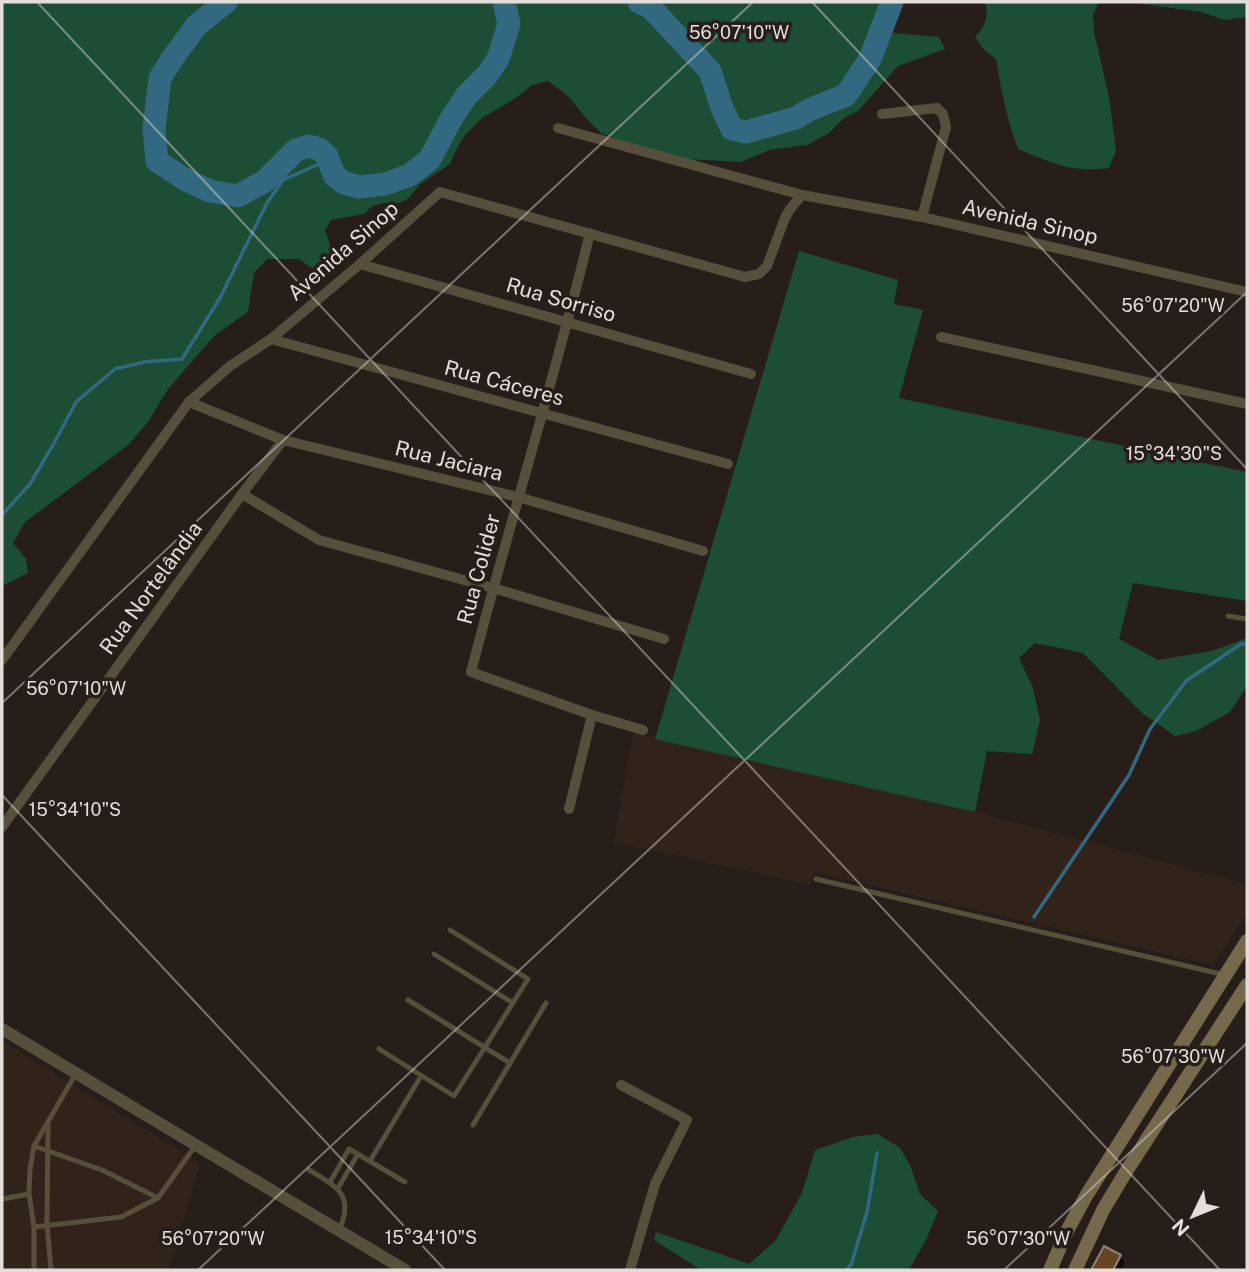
<svg xmlns="http://www.w3.org/2000/svg" width="1249" height="1272" viewBox="0 0 1249 1272" font-family="'Public Sans',sans-serif">
  <style>
    .built { fill: #32231a }
    .green { fill: #1c4e36 }
    .lines { fill: none; stroke-linecap: round; stroke-linejoin: round }
    .stream { stroke: #336881; stroke-width: 3.5 }
    .river { stroke: #336881; stroke-width: 23 }
    .building { fill: #694224; stroke: #8e837c; stroke-width: 2; filter: url(#shadow) }
    .service { stroke: #574f3c; stroke-width: 5 }
    .minor { stroke: #574f3c; stroke-width: 10 }
    .tertiary { stroke: #574f3c; stroke-width: 12 }
    .secondary { stroke: #76684b; stroke-width: 14 }
    .ticks { fill: none; stroke: #e4deda; stroke-width: 2; stroke-opacity: 0.45 }
    .labels { text-anchor: middle; stroke-width: 7; stroke-linejoin: round; paint-order: stroke }
    .street-label { font-size: 21px; fill: #e4deda; stroke: #271e19 }
    .ticks-label { font-size: 18px; text-anchor: middle; fill: #e4deda; stroke: #271e19; stroke-width: 7; stroke-linejoin: round; paint-order: stroke }
  </style>
  <defs>
    <filter id="shadow"><feDropShadow dx="4" dy="7" stdDeviation="0" flood-color="#0009"/></filter>
  </defs>
  <rect width="100%" height="100%" fill="#271e19"/>
  <g class="built">
    <path d="M 633,733 L 975,812 L 1247,884 L 1247,914 L 1212,965 L 814,872 L 810,885 L 614,842 Z"/>
    <path d="M 2,1041 L 200,1163 L 169,1270 L 2,1270 Z"/>
  </g>
  <g class="green">
    <path d="M 2,2 L 892,2 L 880,32 L 939,37 L 945,49 L 898,66 L 858,111 L 844,118 L 829,133 L 807,145 L 769,150 L 741,162 L 687,159 L 619,140 L 601,133 L 587,119 L 568,96 L 548,81 L 532,85 L 517,97 L 482,118 L 465,135 L 457,148 L 450,164 L 419,185 L 409,198 L 399,203 L 383,203 L 372,206 L 364,214 L 331,220 L 325,230 L 332,251 L 327,266 L 316,271 L 299,259 L 267,259 L 254,273 L 248,312 L 214,336 L 168,389 L 148,422 L 127,446 L 25,522 L 13,543 L 26,559 L 28,573 L 2,586 Z"/>
    <path d="M 985,2 L 1099,2 L 1093,15 L 1094,32 L 1109,97 L 1116,151 L 1109,168 C 1071,173 1052,163 1018,149 C 1007,119 1001,90 996,59 L 984,50 L 975,37 C 985,26 989,17 985,2 Z"/>
    <path d="M 1129,2 L 1247,2 L 1247,17 L 1224,20 L 1201,12 Z"/>
    <path d="M 799,251 L 898,280 L 894,304 L 923,310 L 899,398 L 1247,472 L 1247,601 L 1133,583 L 1119,639 L 1158,660 L 1212,651 L 1247,638 L 1247,686 L 1230,712 L 1196,731 L 1175,736 L 1142,713 L 1083,653 L 1035,643 L 1019,658 L 1033,688 L 1040,720 L 1032,754 L 987,751 L 975,812 L 655,739 Z"/>
    <path d="M 878,1134 L 900,1148 L 910,1165 L 920,1194 L 938,1211 L 927,1238 L 909,1270 L 701,1270 L 654,1240 L 656,1232 L 749,1264 L 776,1240 L 802,1193 L 815,1150 L 853,1137 Z"/>
  </g>
  <g class="lines">
    <g class="stream">
      <path d="M 2,515 L 30,484 L 53,445 L 76,402 L 115,369 L 144,362 L 182,359 L 220,298 L 267,203 L 283,180 L 328,160"/>
      <path d="M 1034,917 L 1129,775 L 1150,729 L 1186,681 L 1241,644 L 1247,644"/>
      <path d="M 846,1270 L 851,1265 L 867,1212 L 877,1153"/>
    </g>
    <g class="river">
      <path d="M 226,2 L 197,25 L 172,59 L 160,78 L 154,129 L 157,161 L 186,180 L 210,191 L 238,196 L 265,181 L 296,150 L 309,146 L 319,149 L 327,156 L 334,175 L 344,183 L 360,187 L 385,184 L 410,175 L 430,159 L 451,119 L 467,95 L 487,75 L 498,59 L 509,24 L 504,2"/>
      <path d="M 639,2 L 651,8 L 710,71 L 722,108 L 732,129 L 746,132 L 796,118 L 809,110 L 846,95 L 870,59 L 892,2"/>
    </g>
  </g>
  <path class="building" d="M 1104,1246 L 1121,1255 L 1113,1270 L 1091,1270 Z"/>
  <g class="lines">
    <g class="service">
      <path d="M 1228,616 L 1247,619"/>
      <path d="M 816,879 L 1225,975"/>
      <path d="M 434,954 L 513,1003"/>
      <path d="M 408,1000 L 510,1063"/>
      <path d="M 379,1049 L 454,1096 L 528,979 L 450,930"/>
      <path d="M 48,1125 L 47,1225 L 51,1270"/>
      <path d="M 473,1125 L 546,1003"/>
      <path d="M 34,1146 L 102,1170 L 158,1198"/>
      <path d="M 370,1161 L 421,1076"/>
      <path d="M 309,1170 C 337,1187 355,1194 339,1231"/>
      <path d="M 330,1182 L 349,1149 L 405,1182"/>
      <path d="M 338,1188 L 358,1154"/>
      <path d="M 2,1199 L 29,1194"/>
      <path d="M 34,1227 L 121,1217 L 158,1198 L 195,1146"/>
      <path d="M 34,1270 L 34,1227 L 29,1194 L 30,1169 L 34,1146 L 75,1075"/>
    </g>
    <g class="minor">
      <path d="M 882,114 L 937,108 L 943,114 L 946,127 L 922,217"/>
      <path d="M 558,128 L 802,195 L 922,217 L 1247,292"/>
      <path d="M 590,233 C 554,381 509,525 471,672 L 592,715 L 643,730"/>
      <path d="M 360,264 L 751,374"/>
      <path d="M 941,337 L 1247,404"/>
      <path d="M 271,339 L 728,464"/>
      <path d="M 189,402 L 283,440 L 518,497 L 703,551"/>
      <path d="M 242,494 L 319,540 L 493,588 L 664,639"/>
      <path d="M 2,660 L 189,402 L 230,366 L 271,339 L 360,264 L 440,192 L 745,277 L 759,274 L 767,266 L 785,218 L 790,209 L 802,195"/>
      <path d="M 569,809 L 592,715"/>
      <path d="M 2,827 L 242,494 L 283,440"/>
      <path d="M 621,1085 L 687,1120 L 655,1184 L 630,1270"/>
    </g>
    <path class="tertiary" d="M 2,1029 L 405,1270"/>
    <g class="secondary">
      <path d="M 1050,1270 L 1067,1231 L 1086,1196 L 1247,941"/>
      <path d="M 1075,1270 L 1103,1210 L 1127,1170 L 1247,985"/>
    </g>
  </g>
  <path class="ticks" d="M 37,2 L 1220,1270M 812,2 L 1247,469M 2,703 L 753,2M 2,795 L 445,1270M 198,1270 L 1247,292M 1004,1270 L 1247,1043"/>
  <g class="labels">
    <g class="street-label">
      <text transform="translate(1030 222) rotate(13)" y="7">Avenida Sinop</text>
      <text transform="translate(343 251) rotate(-41)" y="7">Avenida Sinop</text>
      <text transform="translate(561 300) rotate(16)" y="7">Rua Sorriso</text>
      <text transform="translate(504 383) rotate(15)" y="7">Rua Cáceres</text>
      <text transform="translate(449 461) rotate(14)" y="7">Rua Jaciara</text>
      <text transform="translate(479 569) rotate(-75)" y="7">Rua Colider</text>
      <text transform="translate(151 588) rotate(-54)" y="7">Rua Nortelândia</text>
    </g>
  </g>
  <g class="ticks-label">
    <text x="739" y="39">56°07'10"W</text>
    <text x="1173" y="312">56°07'20"W</text>
    <text x="1174" y="460">15°34'30"S</text>
    <text x="76" y="695">56°07'10"W</text>
    <text x="75" y="816">15°34'10"S</text>
    <text x="1173" y="1063">56°07'30"W</text>
    <text x="431" y="1244">15°34'10"S</text>
    <text x="213" y="1245">56°07'20"W</text>
    <text x="1018" y="1245">56°07'30"W</text>
  </g>
  <rect width="1249" height="1272" fill="none" stroke="#e4deda" stroke-width="7"/>
  <g transform="translate(1193 1216) rotate(227)" stroke="#271e19" stroke-width="5" paint-order="stroke">
  <path d="M0-5L12 26L0 18L-12 26Z" fill="#e4deda"/>
  <text y="-10" font-size="19" font-weight="bold" text-anchor="middle" fill="#e4deda">N</text>
  </g>
</svg>
